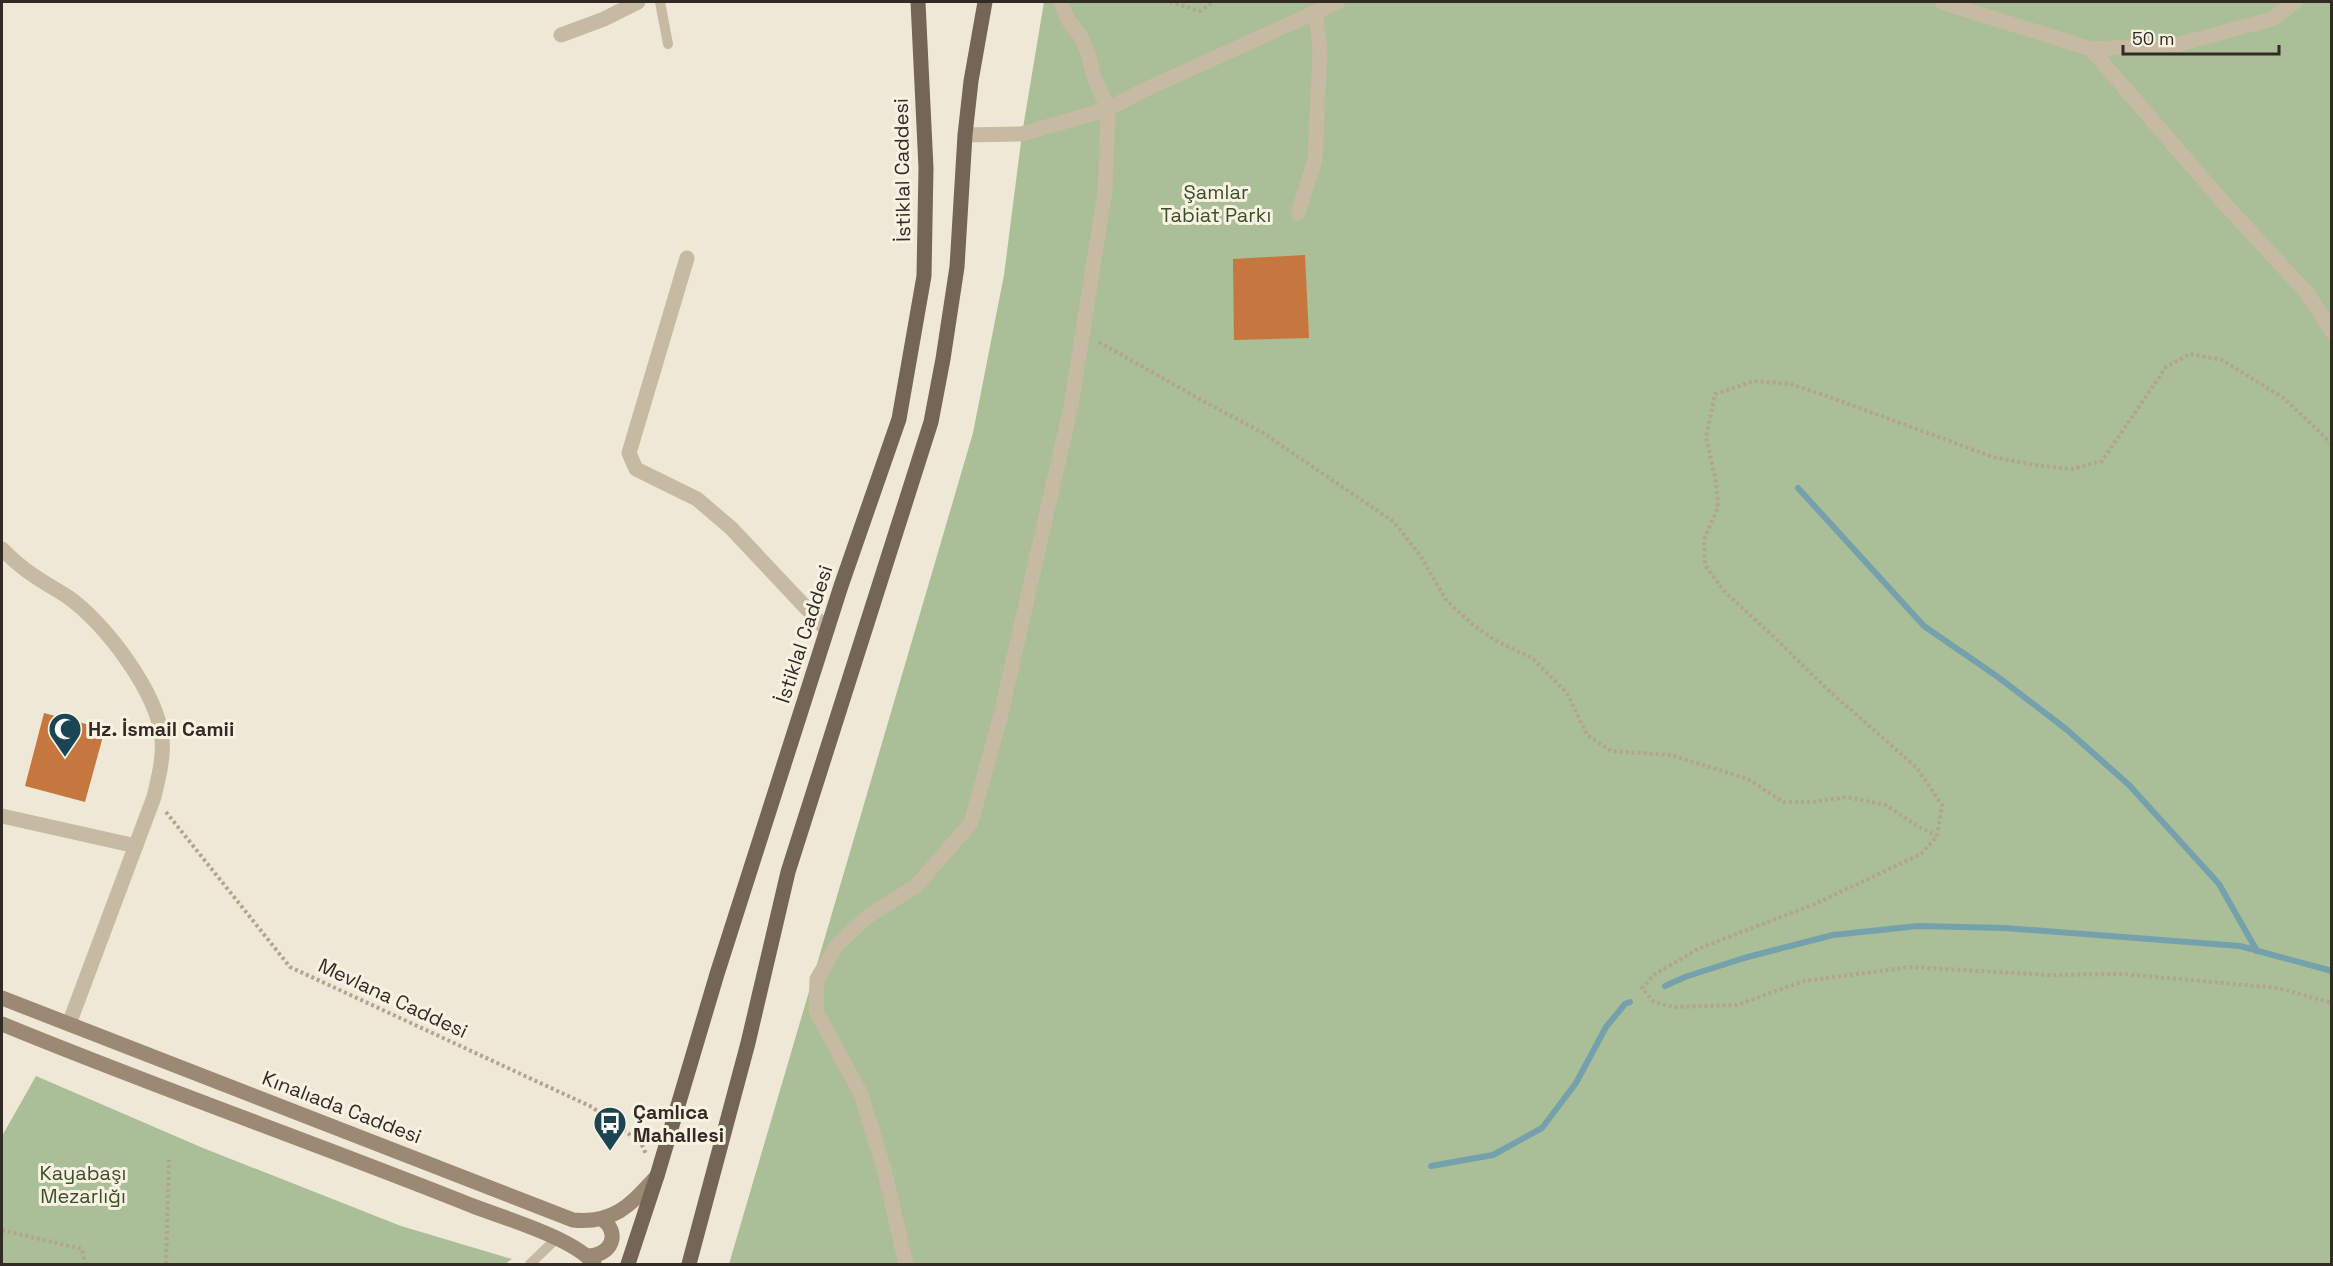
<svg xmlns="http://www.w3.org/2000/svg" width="2333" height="1266" viewBox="0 0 2333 1266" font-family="'Space Grotesk',sans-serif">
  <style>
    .green { fill: #aabe97 }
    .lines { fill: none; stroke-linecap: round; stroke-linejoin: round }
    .stream { stroke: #75a1ac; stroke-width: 6 }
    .building { fill: #c5773f }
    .path { stroke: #b3a48d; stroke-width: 4; stroke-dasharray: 3 3; stroke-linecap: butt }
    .service { stroke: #c7baa2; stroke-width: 10 }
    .minor { stroke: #c7baa2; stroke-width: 15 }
    .secondary { stroke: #9b8974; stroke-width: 15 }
    .primary { stroke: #746556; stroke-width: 15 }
    .labels { text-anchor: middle; stroke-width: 6; stroke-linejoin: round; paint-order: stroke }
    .street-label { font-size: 20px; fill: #322b25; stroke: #f8f2e2 }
    .park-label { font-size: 20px; fill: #3b5029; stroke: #f8f2e2 }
    .poi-label { font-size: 20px; font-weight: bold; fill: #322b25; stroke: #f8f2e2; text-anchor: start }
  </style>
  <rect width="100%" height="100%" fill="#f0e8d6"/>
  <g class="green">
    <path d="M 1044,2 L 2331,2 L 2331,1264 L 729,1264 L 973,433 L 1004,275 L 1022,134 Z"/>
    <path d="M 36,1076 L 203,1148 L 401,1226 L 512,1259 L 505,1264 L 2,1264 L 2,1136 Z"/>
  </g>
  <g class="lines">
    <g class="stream">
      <path d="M 1798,488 L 1924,626 L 1998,677 L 2066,729 L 2129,785 L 2219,884 L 2257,951"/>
      <path d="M 1665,986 L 1685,977 L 1744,958 L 1833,935 L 1918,926 L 2005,928 L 2240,946 L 2332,971"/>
      <path d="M 1431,1166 L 1493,1155 L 1542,1128 L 1576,1083 L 1606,1027 L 1625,1004 L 1630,1002"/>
    </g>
  </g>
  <g class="building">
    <path d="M 1305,255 L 1309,338 L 1234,340 L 1233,259 Z"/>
    <path d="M 44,713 L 105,729 L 85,802 L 25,786 Z"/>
  </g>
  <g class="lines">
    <g class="path">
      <path d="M 1170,2 L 1200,11 L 1213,2"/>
      <path d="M 1099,342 L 1203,401 L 1263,433 L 1394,522 L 1419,554 L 1447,601 L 1473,625 L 1498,642 L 1532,658 L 1567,693 L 1587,735 L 1611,751 L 1671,755 L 1748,779 L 1783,802 L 1812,802 L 1846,797 L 1886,805 L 1917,826 L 1937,836"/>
      <path d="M 2332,444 L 2285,399 L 2222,360 L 2190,354 L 2166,367 L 2102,461 L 2072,469 L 2034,465 L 1993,457 L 1824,395 L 1790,384 L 1754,381 L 1715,394 L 1706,437 L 1716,482 L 1718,507 L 1704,540 L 1705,565 L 1724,591 L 1775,638 L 1827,689 L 1916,767 L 1942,805 L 1937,836 L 1921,854 L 1815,904 L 1700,948 L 1655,974 L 1642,988 L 1654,1002 L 1673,1007 L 1737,1005 L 1804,981 L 1910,967 L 2049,975 L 2123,974 L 2278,988 L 2332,1003"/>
      <path d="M 166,812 L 290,967 L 592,1107 L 641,1143 L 646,1154"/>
      <path d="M 2,1230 L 82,1249 L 85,1264"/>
      <path d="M 166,1264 L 169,1160"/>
    </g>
    <g class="service">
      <path d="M 660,2 L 668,44"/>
      <path d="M 530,1264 L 556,1239"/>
    </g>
    <g class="minor">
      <path d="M 1942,2 L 2091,49 L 2222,201 L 2308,294 L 2332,332"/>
      <path d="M 561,35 L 604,19 L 638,2"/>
      <path d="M 2091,49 L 2176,45 L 2272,19 L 2295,2"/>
      <path d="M 965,135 L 1022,134 L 1108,109 L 1142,91 L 1338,2"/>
      <path d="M 1298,213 L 1315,160 L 1320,51 L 1316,12"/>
      <path d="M 687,258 L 629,453 L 636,469 L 697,499 L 731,528 L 827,630"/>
      <path d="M 2,549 C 11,558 22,568 33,575 C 44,583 56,589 68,597 C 105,623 158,693 162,739 C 164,758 158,779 154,797 L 69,1024"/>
      <path d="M 2,816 L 136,846"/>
      <path d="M 906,1264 L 884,1169 L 861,1094 L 816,1011 L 817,979 L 837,945 L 867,917 L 916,886 L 971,823 L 1000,718 L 1071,406 L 1105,191 L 1108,109 L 1094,77 L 1088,53 L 1080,35 L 1068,20 L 1061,2"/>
    </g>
    <g class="secondary">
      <path d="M 2,998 L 573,1220 C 615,1224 631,1204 657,1176"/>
      <path d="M 2,1024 C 157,1088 316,1143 473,1206 C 504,1218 576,1239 594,1264"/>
      <path d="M 588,1256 C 610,1256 622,1234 602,1219"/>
    </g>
    <g class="primary">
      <path d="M 628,1264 L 657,1176 L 717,974 L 841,586 L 899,419 L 924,276 L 926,168 L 918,2"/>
      <path d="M 689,1264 L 748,1043 L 788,872 L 931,422 L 943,359 L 957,267 L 965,135 L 971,81 L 985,2"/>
    </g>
  </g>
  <defs>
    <g id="mosque-pin" transform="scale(1.725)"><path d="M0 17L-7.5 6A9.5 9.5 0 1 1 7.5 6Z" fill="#1b4553" stroke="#f8f2e2"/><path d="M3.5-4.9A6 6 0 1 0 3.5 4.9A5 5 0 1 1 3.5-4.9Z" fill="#fff"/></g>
    <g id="bus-pin" transform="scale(1.725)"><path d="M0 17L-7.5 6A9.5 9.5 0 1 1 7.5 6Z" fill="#1b4553" stroke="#f8f2e2"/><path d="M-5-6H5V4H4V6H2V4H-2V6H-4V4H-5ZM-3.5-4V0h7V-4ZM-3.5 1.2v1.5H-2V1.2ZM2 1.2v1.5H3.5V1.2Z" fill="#fff"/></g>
  </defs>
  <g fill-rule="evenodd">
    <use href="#mosque-pin" x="65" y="729"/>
    <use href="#bus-pin" x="610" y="1123"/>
  </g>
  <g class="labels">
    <g class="street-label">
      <text transform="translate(902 170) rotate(-91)" y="7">İstiklal Caddesi</text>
      <text transform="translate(804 634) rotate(-72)" y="7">İstiklal Caddesi</text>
      <text transform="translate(393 998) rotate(25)" y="7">Mevlana Caddesi</text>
      <text transform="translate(342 1107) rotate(21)" y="7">Kınalıada Caddesi</text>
    </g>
    <g class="park-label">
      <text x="1216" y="199">Şamlar<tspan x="1216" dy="23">Tabiat Parkı</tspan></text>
      <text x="83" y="1180">Kayabaşı<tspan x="83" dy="23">Mezarlığı</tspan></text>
    </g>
    <g class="poi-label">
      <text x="88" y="736">Hz. İsmail Camii</text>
      <text x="633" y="1119">Çamlıca<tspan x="633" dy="23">Mahallesi</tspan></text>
    </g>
  </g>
  <rect width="2333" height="1266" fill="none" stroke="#322b25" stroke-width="6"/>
  <path d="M2123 45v9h156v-9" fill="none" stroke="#322b25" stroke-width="3"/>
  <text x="2132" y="45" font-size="18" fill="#322b25" stroke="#f8f2e2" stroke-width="4.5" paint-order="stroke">50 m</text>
</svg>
